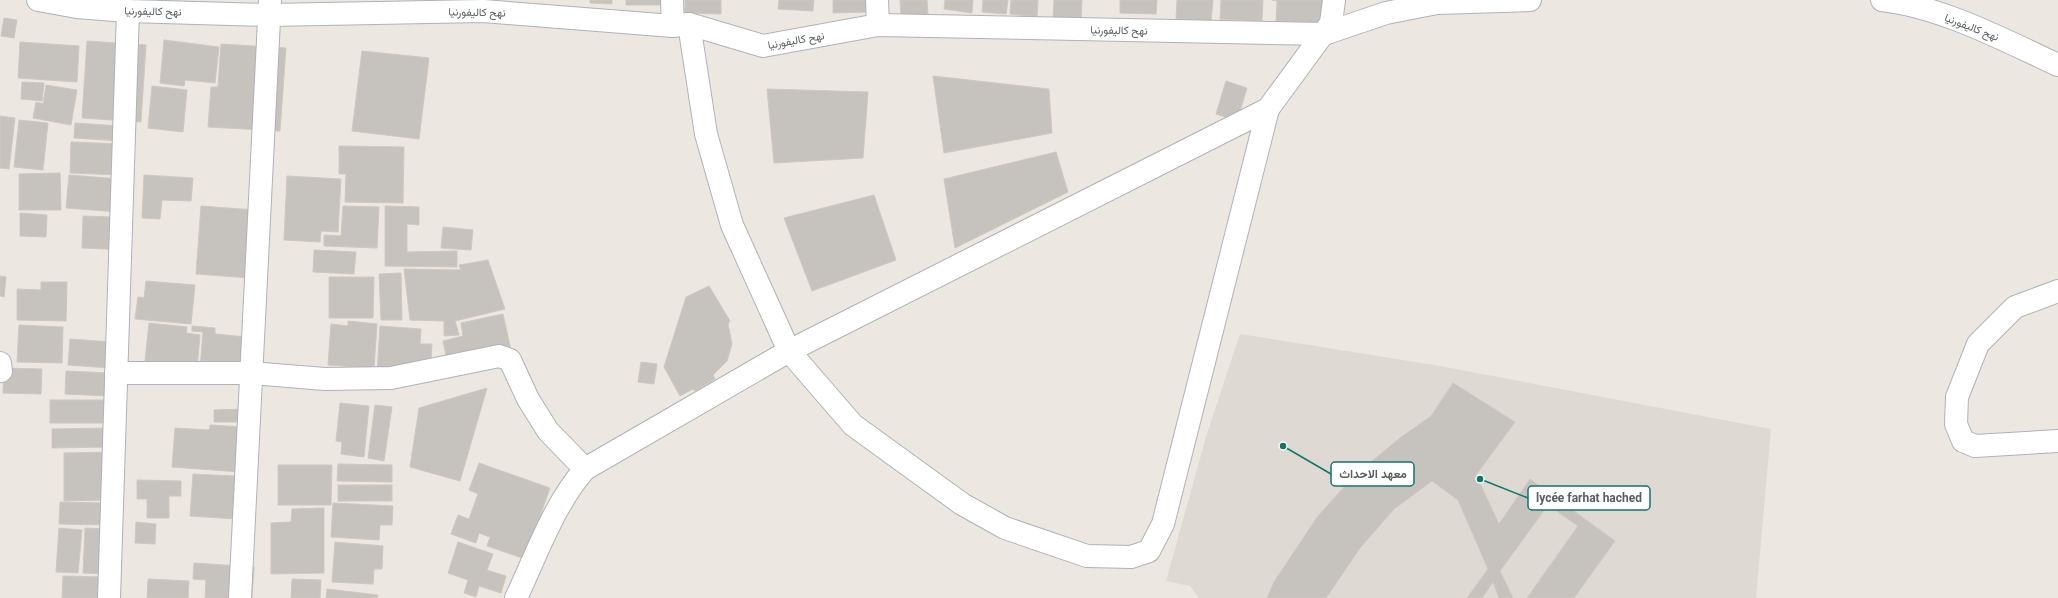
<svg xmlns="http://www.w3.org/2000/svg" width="2058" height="598" viewBox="0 0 2058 598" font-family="Roboto,Vazirmatn,sans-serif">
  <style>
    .education { fill: #ded9d2 }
    .building { fill: #c6c2bd; stroke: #d0c8bf }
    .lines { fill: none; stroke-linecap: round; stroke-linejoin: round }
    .minor-casing { stroke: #aeb3b6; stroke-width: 24 }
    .tertiary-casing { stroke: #aeb3b6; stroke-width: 24 }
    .minor { stroke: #fff; stroke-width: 22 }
    .tertiary { stroke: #fff; stroke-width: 22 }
    .labels { text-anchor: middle; stroke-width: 4; stroke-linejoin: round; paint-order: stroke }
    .street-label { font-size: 11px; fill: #595e61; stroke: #fff }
    .leader { fill: none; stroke: #0f766e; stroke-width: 1.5 }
    .callout-dot { fill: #0f766e; stroke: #fff; stroke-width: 1.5 }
    .callout { fill: #fff; stroke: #0f766e; stroke-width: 1.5 }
    .callout-label { font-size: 12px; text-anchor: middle; font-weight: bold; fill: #595e61 }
  </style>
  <rect width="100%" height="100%" fill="#ece7e1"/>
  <path class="education" d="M 1240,334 L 1440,366 L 1771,429 L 1756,598 L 1199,598 L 1190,586 L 1166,581 L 1206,437 Z"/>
  <g class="building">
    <path d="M 590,0 L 612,0 L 612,4 L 590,3 Z"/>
    <rect x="626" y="0" width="37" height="5"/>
    <path d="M 685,0 L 721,0 L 721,14 L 685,13 Z"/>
    <path d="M 779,0 L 814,0 L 813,11 L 778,9 Z"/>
    <path d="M 833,0 L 868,0 L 869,12 L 833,13 Z"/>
    <path d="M 900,0 L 927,0 L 928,15 L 901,17 Z"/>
    <path d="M 945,0 L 973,0 L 972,13 L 944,9 Z"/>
    <path d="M 983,0 L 1008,0 L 1006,14 L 982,12 Z"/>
    <path d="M 1011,0 L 1038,0 L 1037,17 L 1010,14 Z"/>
    <path d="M 1054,0 L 1082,0 L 1081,22 L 1053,20 Z"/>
    <path d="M 1120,0 L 1157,0 L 1156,14 L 1120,13 Z"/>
    <path d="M 1177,0 L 1213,0 L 1211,21 L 1176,19 Z"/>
    <path d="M 1221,0 L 1263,0 L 1262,21 L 1220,19 Z"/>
    <path d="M 1272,0 L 1327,0 L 1326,23 L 1276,21 L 1277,1 Z"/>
    <path d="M 4,18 L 17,20 L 14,38 L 1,36 Z"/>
    <path d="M 164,40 L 219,47 L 215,83 L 185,80 L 184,86 L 160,83 Z"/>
    <path d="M 87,41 L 146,45 L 141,122 L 82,118 Z"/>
    <path d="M 20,42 L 79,46 L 77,82 L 18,78 Z"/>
    <path d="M 221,44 L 286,48 L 280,131 L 208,127 L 211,87 L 218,87 Z"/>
    <path d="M 362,51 L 429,58 L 419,139 L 352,131 Z"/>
    <path d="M 933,76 L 1049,89 L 1052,133 L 944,153 Z"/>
    <path d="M 1226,81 L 1247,88 L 1237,121 L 1216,114 Z"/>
    <path d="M 22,82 L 44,83 L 42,101 L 21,99 Z"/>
    <path d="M 46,85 L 77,90 L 71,125 L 33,118 L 36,102 L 43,104 Z"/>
    <path d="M 152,86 L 187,90 L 183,132 L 148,128 Z"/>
    <path d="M 767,89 L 868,92 L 863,158 L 774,163 Z"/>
    <path d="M 0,116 L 15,118 L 9,169 L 0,168 Z"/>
    <path d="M 19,120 L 48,123 L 43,170 L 14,167 Z"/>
    <path d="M 75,123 L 121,126 L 121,141 L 74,138 Z"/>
    <path d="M 71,142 L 121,144 L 120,175 L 70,173 Z"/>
    <path d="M 339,146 L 404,147 L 403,203 L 345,202 L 346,174 L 339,174 Z"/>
    <path d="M 1056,152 L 1068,192 L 955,248 L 944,179 Z"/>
    <path d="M 60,173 L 61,210 L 19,210 L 19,174 Z"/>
    <path d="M 69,175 L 120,179 L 118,212 L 66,208 Z"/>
    <path d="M 144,175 L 193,178 L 191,201 L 162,200 L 160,219 L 142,218 Z"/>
    <path d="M 287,176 L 341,179 L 338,232 L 321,231 L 320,242 L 284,240 Z"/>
    <path d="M 874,195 L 896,260 L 812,291 L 784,218 Z"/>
    <path d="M 201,206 L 269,211 L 264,279 L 196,274 Z"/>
    <path d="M 343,206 L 379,207 L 377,248 L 324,246 L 324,235 L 341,236 Z"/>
    <path d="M 385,206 L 419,207 L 419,225 L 407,224 L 407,252 L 457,251 L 457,267 L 385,266 Z"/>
    <path d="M 20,213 L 47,215 L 46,237 L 20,236 Z"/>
    <path d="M 83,216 L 113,217 L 130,250 L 82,248 Z"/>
    <path d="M 443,227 L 473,230 L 471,250 L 441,248 Z"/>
    <path d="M 314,250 L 356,252 L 354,274 L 313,272 Z"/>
    <path d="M 488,260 L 505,309 L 455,321 L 459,335 L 444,336 L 444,321 L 410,320 L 404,269 L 461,270 L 459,265 Z"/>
    <path d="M 401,273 L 402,320 L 381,320 L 379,274 Z"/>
    <path d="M 0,276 L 6,277 L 4,297 L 0,296 Z"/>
    <path d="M 329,277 L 374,277 L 373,318 L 329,318 Z"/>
    <path d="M 146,281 L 195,285 L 191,324 L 135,319 L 138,297 L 144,298 Z"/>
    <path d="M 41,282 L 67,282 L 66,321 L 17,320 L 17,289 L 41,290 Z"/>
    <path d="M 709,286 L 730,321 L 728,324 L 732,344 L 727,361 L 713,375 L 715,379 L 695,391 L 693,389 L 680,396 L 664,367 L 686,297 Z"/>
    <path d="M 503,314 L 512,355 L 449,369 L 443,341 L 463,336 L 461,323 Z"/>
    <path d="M 348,321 L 377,324 L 374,368 L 328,365 L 331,324 L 348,326 Z"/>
    <path d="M 149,323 L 187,327 L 186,333 L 200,335 L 196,380 L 152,376 L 154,362 L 145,361 Z"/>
    <path d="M 19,325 L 63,327 L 62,363 L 17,362 Z"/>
    <path d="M 192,326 L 215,328 L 215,334 L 247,337 L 259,386 L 199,381 L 203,332 L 192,331 Z"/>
    <path d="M 380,326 L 421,329 L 420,344 L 432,344 L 430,379 L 377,375 Z"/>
    <path d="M 70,339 L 111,342 L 109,368 L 68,365 Z"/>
    <path d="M 641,362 L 657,364 L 654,384 L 638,382 Z"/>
    <path d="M 4,368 L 42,369 L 41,394 L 3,393 Z"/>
    <path d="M 66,371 L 109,373 L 108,396 L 65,394 Z"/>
    <path d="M 1453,383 L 1515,422 L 1476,475 L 1499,524 L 1530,479 L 1615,541 L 1574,598 L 1527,598 L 1578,526 L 1548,505 L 1500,571 L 1513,598 L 1499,598 L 1493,582 L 1482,598 L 1467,598 L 1488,569 L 1458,500 L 1432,481 L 1394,509 L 1360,548 L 1326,598 L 1267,598 L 1274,582 L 1318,516 L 1355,475 L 1400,438 L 1431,416 Z"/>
    <path d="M 487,388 L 460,481 L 410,467 L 419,408 Z"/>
    <rect x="50" y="400" width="71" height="23"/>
    <path d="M 340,403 L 369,406 L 364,457 L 341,454 L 342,442 L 336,441 Z"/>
    <path d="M 375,405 L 392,407 L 384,461 L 368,458 Z"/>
    <path d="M 243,409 L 244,422 L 214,422 L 214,410 Z"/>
    <path d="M 210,425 L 243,427 L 240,472 L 172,467 L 175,428 L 209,430 Z"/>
    <path d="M 107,428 L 108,447 L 52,448 L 52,429 Z"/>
    <path d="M 110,452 L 105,500 L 64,501 L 64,453 Z"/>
    <path d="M 479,463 L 550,488 L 525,559 L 487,546 L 490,537 L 479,533 L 476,543 L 451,534 L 458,515 L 469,519 L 478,494 L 469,490 Z"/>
    <path d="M 338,464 L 392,465 L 392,482 L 337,481 Z"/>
    <path d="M 278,465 L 332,465 L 331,505 L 278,505 Z"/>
    <path d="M 193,474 L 235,476 L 234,494 L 252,495 L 251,520 L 190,516 Z"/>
    <path d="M 137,480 L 181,481 L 181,496 L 169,496 L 169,518 L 147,518 L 147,499 L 137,499 Z"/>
    <rect x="338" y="485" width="54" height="16"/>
    <path d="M 60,502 L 106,503 L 106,525 L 59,524 Z"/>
    <path d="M 333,503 L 393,506 L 392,525 L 380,525 L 379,540 L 331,537 Z"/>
    <path d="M 324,508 L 324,573 L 271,574 L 271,523 L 291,522 L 292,509 Z"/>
    <path d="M 136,522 L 156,524 L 155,544 L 135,543 Z"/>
    <path d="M 59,528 L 82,530 L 78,573 L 56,572 Z"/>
    <path d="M 85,528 L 107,529 L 104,574 L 83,573 Z"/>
    <path d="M 335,542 L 383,546 L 382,569 L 374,569 L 373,584 L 332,582 Z"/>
    <path d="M 458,542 L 493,554 L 487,570 L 506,576 L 501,593 L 479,586 L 476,597 L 464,593 L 468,580 L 448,573 Z"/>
    <path d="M 194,563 L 254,567 L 252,598 L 205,598 L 206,580 L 193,579 Z"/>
    <path d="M 63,576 L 106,577 L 105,598 L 62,598 Z"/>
    <path d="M 148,579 L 189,581 L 188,598 L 147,598 Z"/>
    <path d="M 292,579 L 321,580 L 320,598 L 291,598 Z"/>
    <path d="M 327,589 L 378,595 L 377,598 L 326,598 Z"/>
  </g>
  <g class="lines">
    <g class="minor-casing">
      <g id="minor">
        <path d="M 672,0 L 673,26"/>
        <path d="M 877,0 L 878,25"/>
        <path d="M 689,24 L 706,134 L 732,225 L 789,351 L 853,425 L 962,504 L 1005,528 L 1087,556 L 1131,557 L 1149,551 L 1163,524 L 1268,109 L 1331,23 L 1334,0"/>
        <path d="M 2058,291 L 2015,307 L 1978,344 L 1957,397 L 1956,424 L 1963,441 L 1975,446 L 2058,441"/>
        <path d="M 0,363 L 1,371"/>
        <path d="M 116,373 L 251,373 L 325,379 L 391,378 L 499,356 L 510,360 L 528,399 L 548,431 L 585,469"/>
        <path d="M 109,598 L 128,11"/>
        <path d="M 240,598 L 270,0"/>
        <path d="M 516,598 C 536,556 554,504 585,469 L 789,351 L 1268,109"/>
      </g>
    </g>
    <g class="tertiary-casing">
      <g id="tertiary">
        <path d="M 38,0 L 77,7 L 128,11 L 269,15 L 483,11 L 673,26 L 689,24 L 763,46 L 878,25 L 1324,34 L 1386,13 L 1437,3 L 1530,0"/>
        <path d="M 1882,0 C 1942,7 2004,40 2058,65"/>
      </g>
    </g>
    <use href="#minor" class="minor"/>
    <use href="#tertiary" class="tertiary"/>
  </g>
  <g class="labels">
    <g class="street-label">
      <text transform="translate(153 11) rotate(1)" y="4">نهح كاليفورنيا</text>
      <text transform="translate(477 12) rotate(1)" y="4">نهح كاليفورنيا</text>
      <text transform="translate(1972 27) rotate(21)" y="4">نهح كاليفورنيا</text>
      <text transform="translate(1119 30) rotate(1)" y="4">نهح كاليفورنيا</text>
      <text transform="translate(796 40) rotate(-10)" y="4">نهح كاليفورنيا</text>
    </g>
  </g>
  <path class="leader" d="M1283 446L1331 474M1480 479L1528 498"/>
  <g class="callout-dot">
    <circle cx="1283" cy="446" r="4"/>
    <circle cx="1480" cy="479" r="4"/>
  </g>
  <g class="callout">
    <rect x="1331" y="462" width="83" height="24" rx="4"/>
    <rect x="1528" y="486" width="122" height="24" rx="4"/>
  </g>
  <g class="callout-label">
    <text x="1373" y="478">معهد الاحداث</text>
    <text x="1589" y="502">lycée farhat hached</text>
  </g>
</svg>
